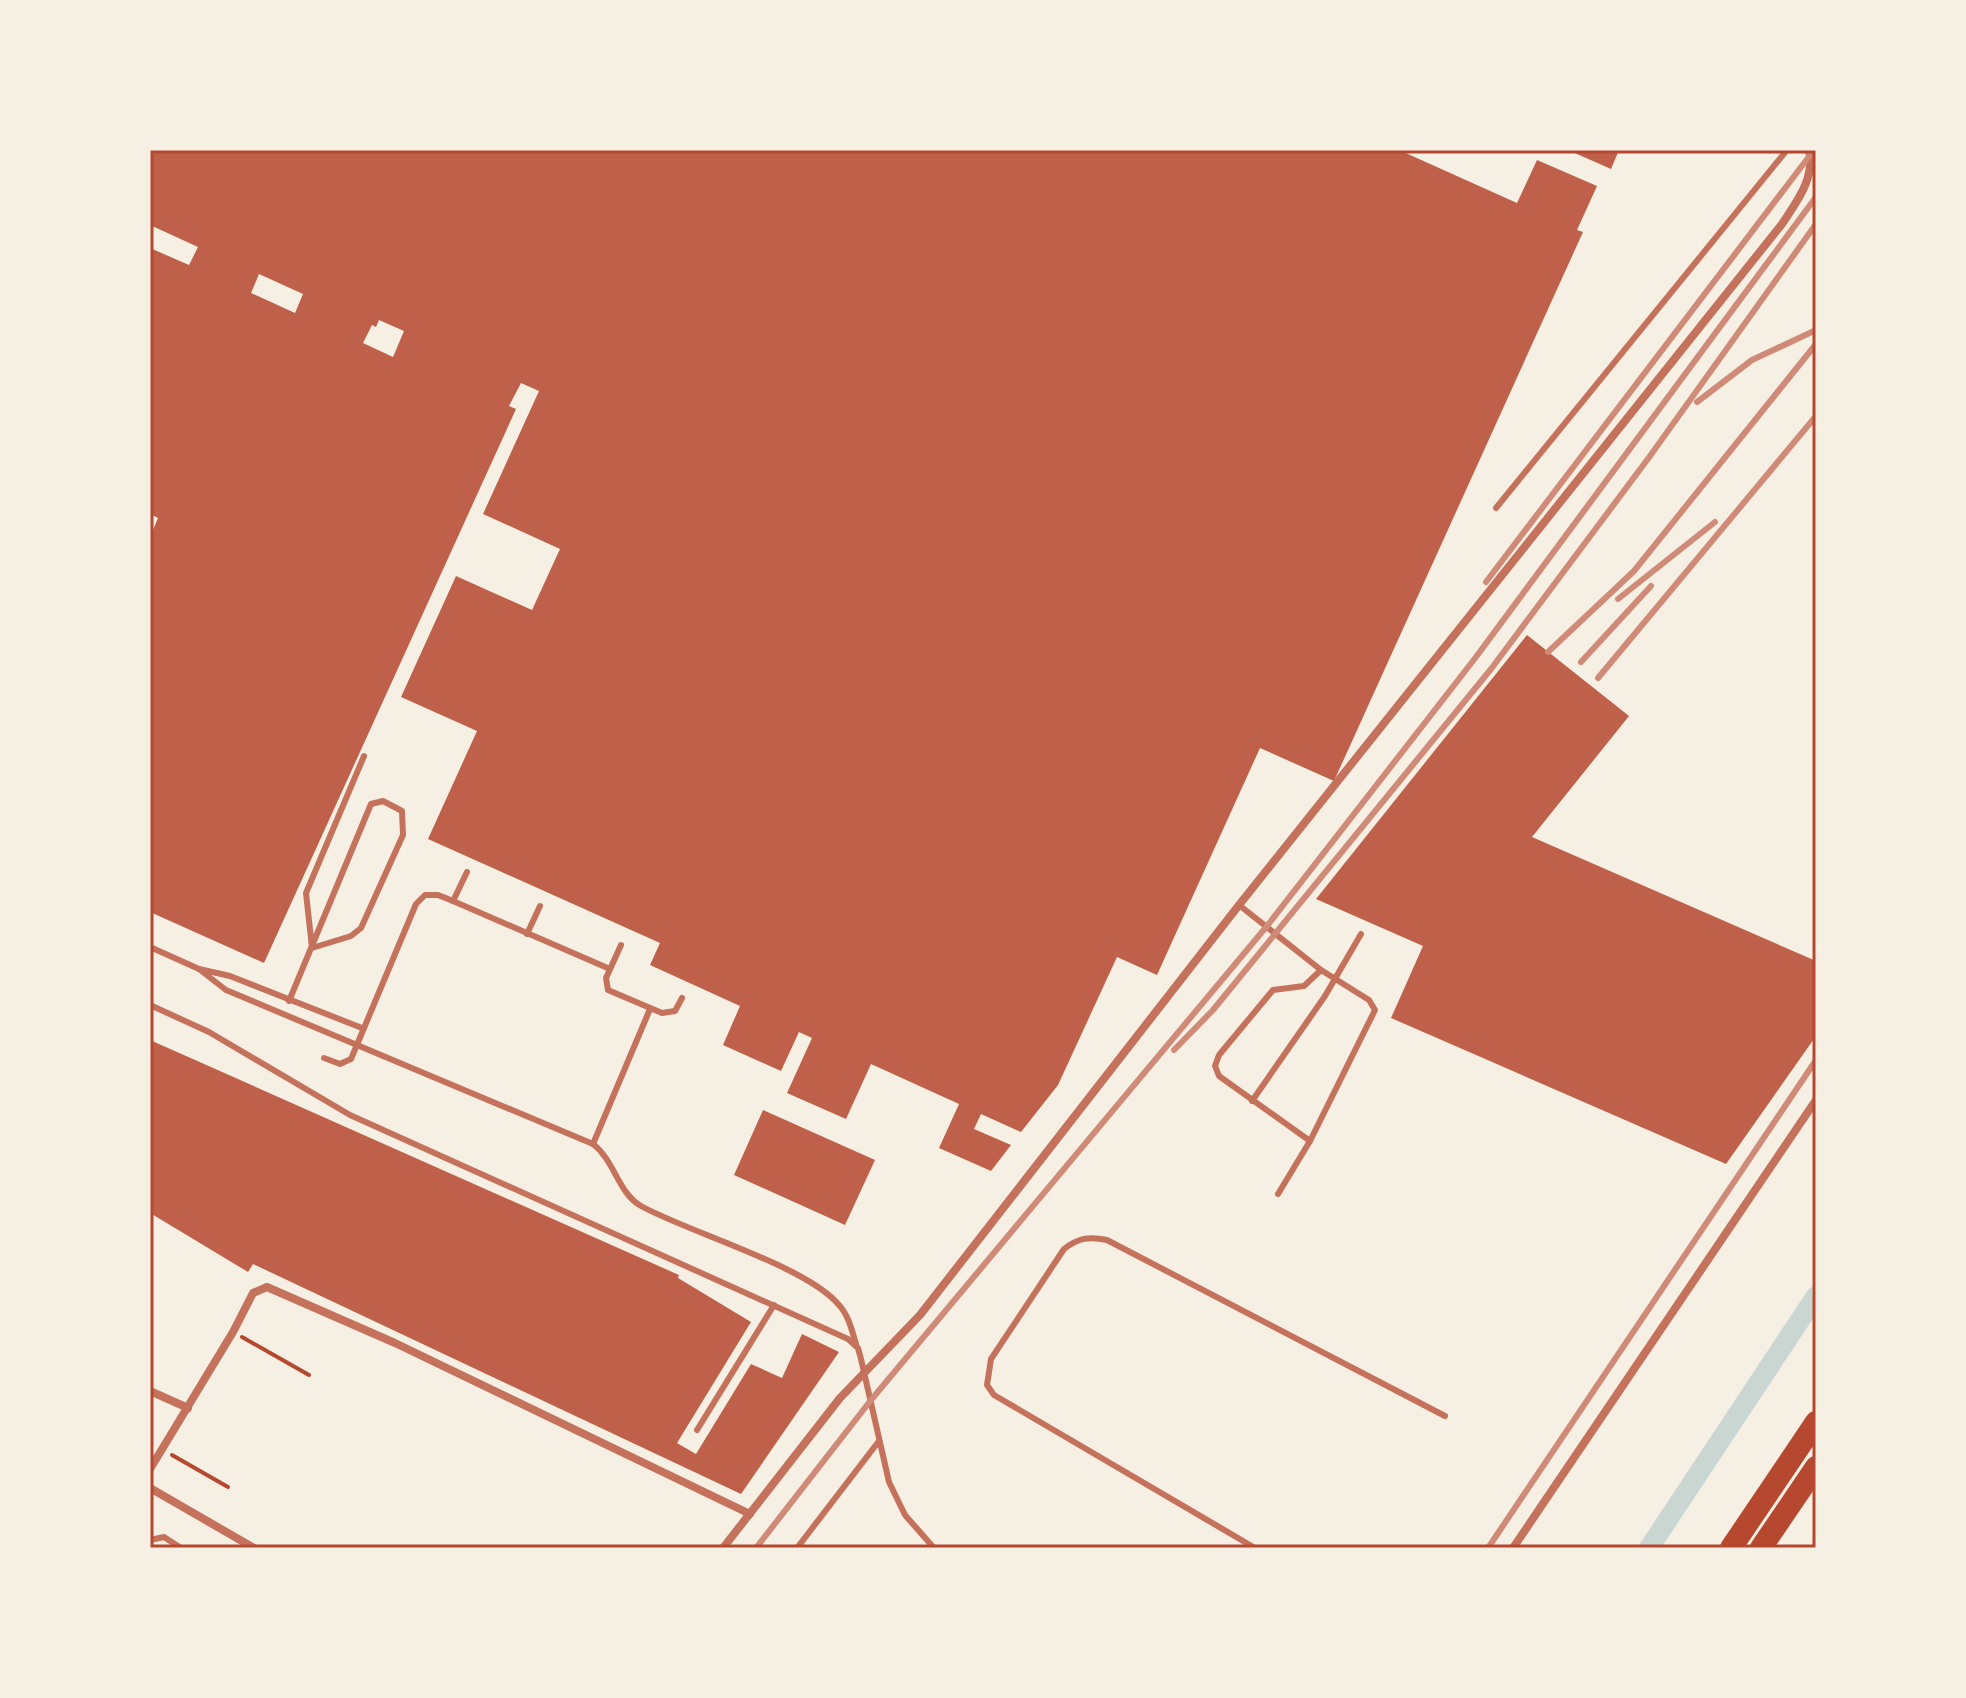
<svg xmlns="http://www.w3.org/2000/svg" width="1966" height="1698" viewBox="0 0 1966 1698" font-family="'DejaVu Sans',sans-serif">
  <style>
    .lines { fill: none; stroke-linecap: round; stroke-linejoin: round }
    .canal { stroke: #c9d6d2; stroke-width: 20 }
    .building { fill: #bf614a; fill-rule: evenodd }
    .path { stroke: #b5482f; stroke-width: 4 }
    .service { stroke: #c5725c; stroke-width: 6 }
    .minor { stroke: #c5725c; stroke-width: 8 }
    .motorway { stroke: #b5482f; stroke-width: 22 }
    .rail { stroke: #cf8b77; stroke-width: 6 }
    .neatline { fill: none; stroke: #b5482f; stroke-width: 3 }
  </style>
  <rect width="100%" height="100%" fill="#f6efe4"/>
  <g class="lines">
    <path class="canal" d="M 1649,1548 L 1816,1296"/>
  </g>
  <g class="building">
    <path d="M 150,150 L 1399,150 L 1517,203 L 1537,160 L 1597,186 L 1577,230 L 1583,232 L 1334,781 L 1260,748 L 1157,975 L 1117,957 L 1058,1085 L 1021,1132 L 981,1114 L 974,1129 L 1011,1145 L 991,1171 L 939,1148 L 959,1104 L 871,1064 L 846,1119 L 787,1093 L 812,1038 L 799,1032 L 781,1071 L 723,1045 L 740,1006 L 650,965 L 660,943 L 428,839 L 477,731 L 401,697 L 456,576 L 532,610 L 560,549 L 483,514 L 539,391 L 521,383 L 509,406 L 516,409 L 264,963 L 150,912 L 150,537 L 158,518 L 150,514 L 150,248 L 189,265 L 198,247 L 150,225 ZM 259,274 L 303,294 L 295,313 L 251,293 ZM 379,320 L 404,331 L 393,357 L 363,343 L 372,325 L 376,327 Z"/>
    <path d="M 1568,150 L 1619,150 L 1611,169 Z"/>
    <path d="M 1527,635 L 1629,716 L 1532,837 L 1816,961 L 1816,1036 L 1726,1164 L 1391,1018 L 1423,946 L 1316,899 Z"/>
    <path d="M 150,1040 L 679,1275 L 678,1278 L 751,1322 L 677,1443 L 696,1454 L 751,1364 L 782,1378 L 802,1334 L 839,1352 L 741,1494 L 253,1264 L 248,1272 L 150,1213 Z"/>
    <path d="M 763,1110 L 875,1160 L 845,1225 L 734,1175 Z"/>
  </g>
  <g class="lines">
    <g class="path">
      <path d="M 242,1337 L 309,1375"/>
      <path d="M 172,1455 L 228,1487"/>
    </g>
    <g class="service">
      <path d="M 1496,508 L 1787,150"/>
      <path d="M 453,901 L 467,872"/>
      <path d="M 1239,905 L 1321,970 L 1369,1000 L 1375,1010 L 1310,1141 L 1278,1194"/>
      <path d="M 527,934 L 540,906"/>
      <path d="M 621,945 L 606,978 L 608,990 L 662,1013 L 675,1011 L 682,998"/>
      <path d="M 150,947 L 199,969 L 226,990 L 593,1144 C 615,1161 618,1193 641,1206 C 690,1233 807,1266 839,1305 C 849,1316 852,1331 856,1344"/>
      <path d="M 199,969 L 230,976 L 362,1028"/>
      <path d="M 289,1001 L 371,804 L 383,801 L 402,811 L 403,835 L 361,928 L 351,936 L 312,948 L 306,893 L 364,756"/>
      <path d="M 150,1005 L 209,1032 L 350,1115 L 848,1339 L 858,1348 L 861,1359 L 889,1482 L 905,1515 L 934,1548"/>
      <path d="M 324,1058 L 340,1064 L 351,1059 L 416,904 L 425,895 L 438,895 L 453,901 L 610,969"/>
      <path d="M 1252,1101 L 1325,996 L 1361,934"/>
      <path d="M 1310,1141 L 1219,1076 L 1215,1066 L 1219,1055 L 1273,990 L 1304,986 L 1321,970"/>
      <path d="M 593,1144 L 650,1009"/>
      <path d="M 697,1430 L 774,1305"/>
      <path d="M 150,1540 L 164,1537 L 181,1548"/>
      <path d="M 797,1548 L 879,1441"/>
      <path d="M 1255,1548 L 994,1395 L 987,1385 L 991,1359 L 1064,1249 C 1078,1238 1089,1236 1107,1240 L 1445,1416"/>
    </g>
    <g class="minor">
      <path d="M 150,1391 L 188,1408"/>
      <path d="M 150,1469 L 233,1332 L 253,1293 L 267,1287 L 395,1343 L 750,1514"/>
      <path d="M 150,1488 L 254,1548"/>
      <path d="M 723,1548 L 840,1398 L 920,1315 L 1239,905 L 1782,224 C 1797,201 1815,179 1809,150"/>
      <path d="M 1513,1548 L 1816,1100"/>
      <path d="M 1814,1548 L 1816,1546"/>
    </g>
    <g class="motorway">
      <path d="M 1731,1548 L 1816,1422"/>
      <path d="M 1761,1548 L 1816,1467"/>
    </g>
    <g class="rail">
      <path d="M 1697,402 L 1752,360 L 1816,330"/>
      <path d="M 1486,582 L 1814,150"/>
      <path d="M 1618,599 L 1715,522"/>
      <path d="M 1548,652 L 1634,571 L 1816,344"/>
      <path d="M 1581,662 L 1651,586"/>
      <path d="M 1598,678 L 1816,416"/>
      <path d="M 1174,1050 L 1213,1010 L 1491,669 L 1650,456 L 1816,224"/>
      <path d="M 756,1548 L 871,1400 L 1267,926 L 1476,657 L 1816,197"/>
      <path d="M 1488,1548 L 1816,1060"/>
    </g>
  </g>
  <rect width="1966" height="1698" fill="none" stroke="#f6efe4" stroke-width="304"/>
  <rect x="152" y="152" width="1662" height="1394" class="neatline"/>
</svg>
